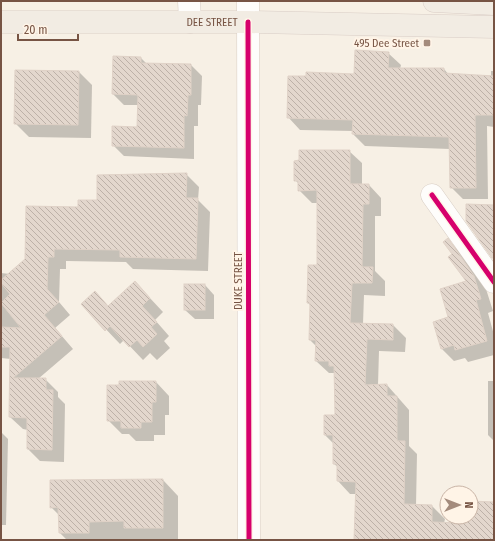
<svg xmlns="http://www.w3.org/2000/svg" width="495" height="541" viewBox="0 0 495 541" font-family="'Fira Sans Condensed',sans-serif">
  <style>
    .shadow { fill: #0003 }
    .building { fill: url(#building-back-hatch); stroke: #e0d2c7 }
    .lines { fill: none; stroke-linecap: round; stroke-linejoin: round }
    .minor-casing { stroke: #d8cdc4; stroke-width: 23 }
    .major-casing { stroke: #d9cdc6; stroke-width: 23 }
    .minor { stroke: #fefdfb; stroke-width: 22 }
    .major { stroke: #f2ece3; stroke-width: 22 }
    .cycleway-casing { stroke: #fff4e7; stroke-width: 8 }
    .cycleway { stroke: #d6006c; stroke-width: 5 }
    .poi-dot { fill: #a48b7c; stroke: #fff4e7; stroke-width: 1.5 }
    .labels { text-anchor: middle; stroke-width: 4; stroke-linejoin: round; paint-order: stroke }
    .street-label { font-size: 11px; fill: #775444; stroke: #fff4e7 }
    .poi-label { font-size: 11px; fill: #775444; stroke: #fff4e7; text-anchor: end }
  </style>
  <defs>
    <pattern id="building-back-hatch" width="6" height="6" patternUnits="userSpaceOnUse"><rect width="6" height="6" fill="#e3d7cd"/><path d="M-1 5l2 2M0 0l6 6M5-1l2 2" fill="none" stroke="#bdb1a8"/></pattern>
  </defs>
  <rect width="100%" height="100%" fill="#f7f0e5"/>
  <g class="shadow">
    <path d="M 388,53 L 401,65 L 400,69 L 444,69 L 449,75 L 491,76 L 491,71 L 494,71 L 494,127 L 487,126 L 488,199 L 463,199 L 451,187 L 450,149 L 365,146 L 353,134 L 353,131 L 300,130 L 288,117 Z"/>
    <path d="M 141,58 L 147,64 L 191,65 L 202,76 L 201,105 L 198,105 L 198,126 L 194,126 L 194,159 L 124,156 L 113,145 L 138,128 L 138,105 L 124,105 L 113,94 Z"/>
    <path d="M 79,72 L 92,85 L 91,138 L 29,137 L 15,123 Z"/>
    <path d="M 349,151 L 362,163 L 362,185 L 369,185 L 381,198 L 381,216 L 375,216 L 375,271 L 385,281 L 385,296 L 364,295 L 363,324 L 393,325 L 406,338 L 405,352 L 379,351 L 378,385 L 387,385 L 409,410 L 409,446 L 417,454 L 416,506 L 432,506 L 445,519 L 444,523 L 464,524 L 464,517 L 471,517 L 471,502 L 494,503 L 494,498 L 494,540 L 355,540 L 356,494 L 350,494 L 338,481 L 338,467 L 334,464 L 334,444 L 325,435 L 336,416 L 335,373 L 329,373 L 316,361 L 317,347 L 310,340 L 310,305 L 308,303 L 318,266 L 318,203 L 312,203 L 299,190 L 299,184 L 295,180 Z"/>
    <path d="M 186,174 L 199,187 L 198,200 L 210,212 L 208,271 L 133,269 L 126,262 L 66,261 L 66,269 L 60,269 L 59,302 L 70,315 L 55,328 L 73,349 L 38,379 L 45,379 L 58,392 L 58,397 L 65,404 L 64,462 L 40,461 L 28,449 L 28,430 L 23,429 L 10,417 L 11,359 L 1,358 L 1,273 L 10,274 L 79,208 Z"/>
    <path d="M 448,240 L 460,252 L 486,289 L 493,311 L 488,313 L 494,335 L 494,355 L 468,362 L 465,358 L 454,361 L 442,349 L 449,318 L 468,282 Z"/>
    <path d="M 185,285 L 205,285 L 214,295 L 214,319 L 195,319 L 185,310 Z"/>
    <path d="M 95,293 L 108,306 L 148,296 L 163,312 L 155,320 L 169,336 L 164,341 L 170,348 L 157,360 L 150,353 L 143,360 L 124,340 L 120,344 L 82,304 Z"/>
    <path d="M 488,381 L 494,381 L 494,441 L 488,435 Z"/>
    <path d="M 156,382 L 169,396 L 169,415 L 165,415 L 165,435 L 154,435 L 154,441 L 136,441 L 129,434 L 122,434 L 108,420 L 120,386 Z"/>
    <path d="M 1,432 L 8,439 L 6,525 L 1,525 Z"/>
    <path d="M 163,480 L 178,496 L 178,540 L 194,540 L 67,540 L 60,533 L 59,515 L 51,507 Z"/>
  </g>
  <g class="building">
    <path d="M 355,50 L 389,52 L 388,68 L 444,68 L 444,73 L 494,76 L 494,115 L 475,115 L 476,188 L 450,188 L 449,137 L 352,134 L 353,120 L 287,118 L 288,76 L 306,76 L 306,72 L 354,74 Z"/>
    <path d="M 113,56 L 141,57 L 141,63 L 191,64 L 191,95 L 188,95 L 187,116 L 184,115 L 184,148 L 112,146 L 112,126 L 137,127 L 138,95 L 112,94 Z"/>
    <path d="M 15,70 L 79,71 L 78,125 L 14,124 Z"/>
    <path d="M 299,150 L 350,150 L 350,184 L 369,184 L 369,204 L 363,204 L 362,267 L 373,267 L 372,283 L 352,283 L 350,323 L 393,324 L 393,340 L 367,339 L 365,385 L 387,384 L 387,396 L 397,396 L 397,441 L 405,441 L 404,504 L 432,505 L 432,522 L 463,523 L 463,517 L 471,517 L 471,501 L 494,502 L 494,540 L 354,540 L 356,482 L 337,481 L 337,464 L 333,464 L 333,435 L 324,435 L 324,415 L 335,415 L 334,366 L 329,366 L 329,361 L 315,361 L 316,340 L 309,340 L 310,303 L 307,303 L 308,265 L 317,265 L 317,190 L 298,191 L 298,181 L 294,181 L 294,161 L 299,160 Z"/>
    <path d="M 187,173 L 186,198 L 198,198 L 196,259 L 120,257 L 120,250 L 54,249 L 54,257 L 48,257 L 47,289 L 59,302 L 44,315 L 62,336 L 13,378 L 46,378 L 46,390 L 53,390 L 52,450 L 27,449 L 27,418 L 9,417 L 10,347 L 1,347 L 1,327 L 21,328 L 1,303 L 10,294 L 1,283 L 1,280 L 25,259 L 26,206 L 78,207 L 78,200 L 97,200 L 97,175 Z"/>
    <path d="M 466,204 L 494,205 L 494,258 L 492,258 L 466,221 Z"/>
    <path d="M 448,238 L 474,276 L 481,299 L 476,300 L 487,341 L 455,350 L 454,345 L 441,349 L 433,322 L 448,317 L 440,289 L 466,281 L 448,257 L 452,254 L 443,242 Z"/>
    <path d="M 135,281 L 150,298 L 142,306 L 157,322 L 151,327 L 157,334 L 143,347 L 137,340 L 129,347 L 110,326 L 105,331 L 81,304 L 95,291 L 108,306 Z"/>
    <rect x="184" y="284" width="21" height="26"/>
    <path d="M 119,381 L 156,381 L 156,402 L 152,402 L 152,422 L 141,422 L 141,428 L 121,428 L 121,421 L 107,421 L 107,385 L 119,385 Z"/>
    <path d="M 163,479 L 163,528 L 124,528 L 124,521 L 89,522 L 89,533 L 59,533 L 58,507 L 50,508 L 50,480 Z"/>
  </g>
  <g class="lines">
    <g class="minor-casing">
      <g id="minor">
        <path d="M 189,1 L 190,22"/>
        <path d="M 248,1 L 249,540"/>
        <path d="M 432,195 L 494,282"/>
      </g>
    </g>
    <g class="major-casing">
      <g id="major">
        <path d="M 434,1 L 494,4"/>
        <path id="s1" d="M 1,22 L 248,22 L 494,27"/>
      </g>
    </g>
    <use href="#minor" class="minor"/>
    <use href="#major" class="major"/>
    <g class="cycleway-casing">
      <g id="cycleway">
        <path d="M 248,22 L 249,540"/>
        <path d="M 432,195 L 494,282"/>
      </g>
    </g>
    <use href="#cycleway" class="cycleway"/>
  </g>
  <rect class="poi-dot" x="423" y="39" width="8" height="8" rx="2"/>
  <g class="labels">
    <g class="street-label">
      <text dy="4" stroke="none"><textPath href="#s1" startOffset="211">DEE STREET</textPath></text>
      <text transform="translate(238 281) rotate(-90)" y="4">DUKE STREET</text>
    </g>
    <g class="poi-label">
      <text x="419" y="47">495 Dee Street</text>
    </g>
  </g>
  <rect width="495" height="541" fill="none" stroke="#775444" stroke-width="4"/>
  <g transform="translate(459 505) rotate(90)"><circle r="19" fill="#fff4e7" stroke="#c9b4a6"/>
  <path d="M0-3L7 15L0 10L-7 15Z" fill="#a48b7c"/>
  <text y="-6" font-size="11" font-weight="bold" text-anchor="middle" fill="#775444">N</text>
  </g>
  <path d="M18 34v6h60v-6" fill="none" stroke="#775444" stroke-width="2"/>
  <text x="24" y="34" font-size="12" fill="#775444" stroke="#fff4e7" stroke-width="3" paint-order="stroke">20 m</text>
</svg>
